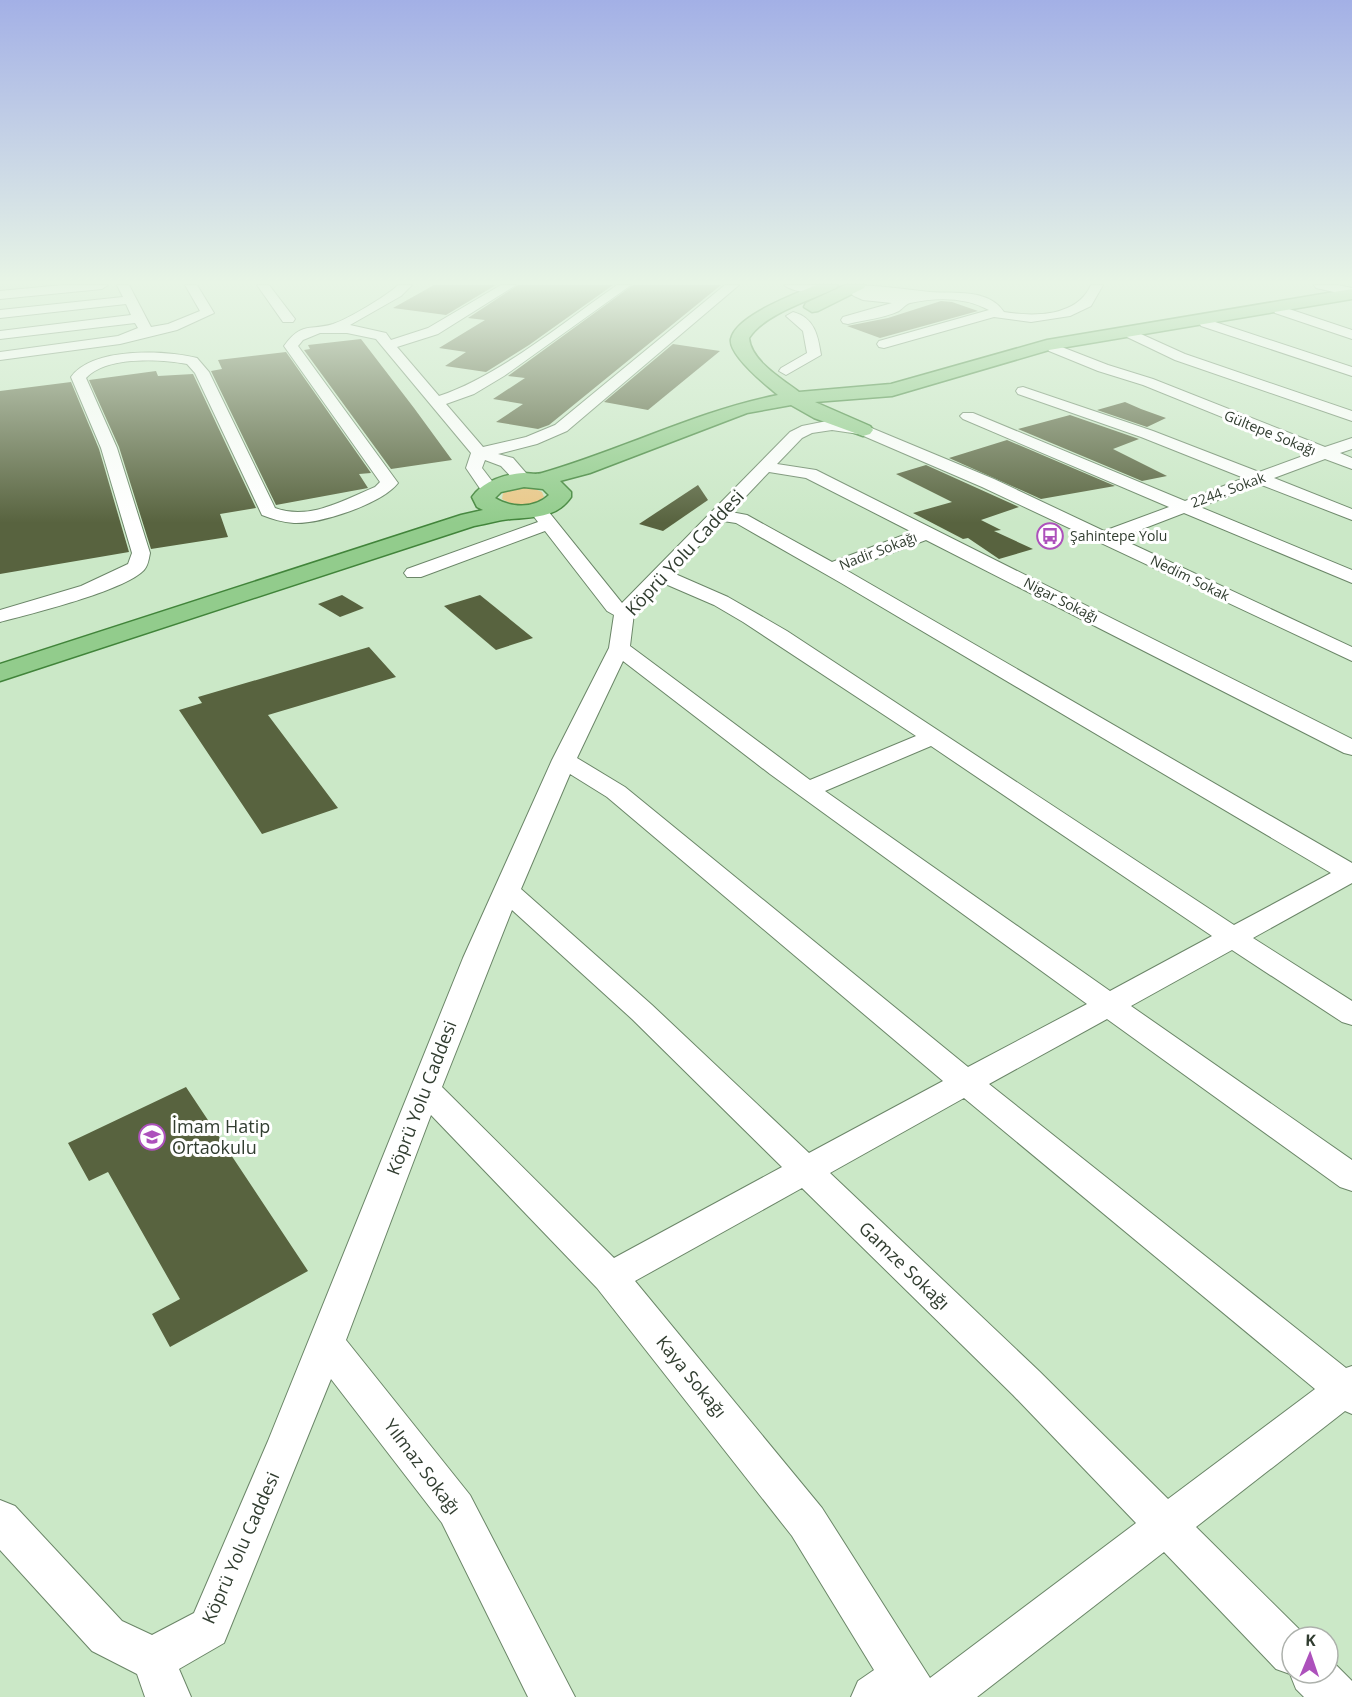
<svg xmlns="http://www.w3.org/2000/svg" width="1352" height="1697" viewBox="0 0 1352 1697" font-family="'Open Sans',sans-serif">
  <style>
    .green { fill: #eac787 }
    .building { fill: #58633f }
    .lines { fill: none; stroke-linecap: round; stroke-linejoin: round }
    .minor-casing { stroke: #6b8668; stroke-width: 2 }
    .major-casing { stroke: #41843a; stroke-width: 3 }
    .minor { fill: #fff; fill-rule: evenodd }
    .major { fill: #92cc8c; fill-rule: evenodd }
    .labels { text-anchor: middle; stroke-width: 6; stroke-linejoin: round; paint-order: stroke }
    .far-street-label { font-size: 14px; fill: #313d30; stroke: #fff }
    .far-poi-label { font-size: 14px; fill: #313d30; stroke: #fff; text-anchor: start }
    .near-street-label { font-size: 18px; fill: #313d30; stroke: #fff }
    .near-poi-label { font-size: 18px; fill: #313d30; stroke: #fff; text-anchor: start }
  </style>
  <rect width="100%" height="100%" fill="#cbe8c7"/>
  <path class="green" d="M 520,487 L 533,488 L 542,492 L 544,497 C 532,507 515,507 502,499 L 503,493 Z"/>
  <g class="building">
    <path d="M 434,285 L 496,285 L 446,315 L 393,308 Z"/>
    <path d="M 518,285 L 613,285 L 529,345 L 486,372 L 445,366 L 466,352 L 439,348 L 485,320 L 468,318 Z"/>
    <path d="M 633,285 L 721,285 L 549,425 L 538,429 L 496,422 L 523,404 L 493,399 L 525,378 L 508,376 Z"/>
    <path d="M 941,301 L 952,302 L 978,311 L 880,338 L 847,326 L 888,318 Z"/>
    <path d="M 361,339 L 414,408 L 452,460 L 391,469 L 304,350 L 310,349 L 308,345 Z"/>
    <path d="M 673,344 L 720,351 L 648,410 L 604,402 Z"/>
    <path d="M 286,352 L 371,473 L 359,474 L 368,488 L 276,505 L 211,371 L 222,369 L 218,360 Z"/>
    <path d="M 156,371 L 158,376 L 193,374 L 256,508 L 220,514 L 228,537 L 151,549 L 119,447 L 89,380 Z"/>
    <path d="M 71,382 L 99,449 L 129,552 L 0,574 L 0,391 Z"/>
    <path d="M 1125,402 L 1141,409 L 1166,418 L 1147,427 L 1097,410 Z"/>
    <path d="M 1070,415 L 1139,439 L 1113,449 L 1167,476 L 1142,481 L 1018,429 Z"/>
    <path d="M 1007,440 L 1115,486 L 1041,499 L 949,458 Z"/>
    <path d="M 926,465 L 1019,507 L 981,520 L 1001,530 L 994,531 L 1033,549 L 999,559 L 968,538 L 963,539 L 913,513 L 952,502 L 896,474 Z"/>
    <path d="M 698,485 L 708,500 L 663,531 L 639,524 Z"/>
    <path d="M 342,595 L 364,608 L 340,617 L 318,604 Z"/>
    <path d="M 480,595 L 533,638 L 496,650 L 444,606 Z"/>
    <path d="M 369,647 L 396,677 L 268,715 L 338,808 L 262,834 L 179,710 L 202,703 L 198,697 Z"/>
    <path d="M 186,1087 L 308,1271 L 170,1347 L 152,1314 L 180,1299 L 108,1172 L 89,1181 L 68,1143 Z"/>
  </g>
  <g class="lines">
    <g class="minor-casing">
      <g id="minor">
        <path d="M 63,285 L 108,285 L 102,289 L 0,299 L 0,291 Z"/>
        <path d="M 117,285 L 129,285 L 151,327 L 168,324 L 200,311 L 185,285 L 197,285 L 214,313 L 177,330 L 120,344 L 0,360 L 0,352 L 118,336 L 138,328 L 135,323 L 0,339 L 0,331 L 131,315 L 126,304 L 0,318 L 0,310 L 123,297 Z"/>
        <path d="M 257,285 L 269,285 L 295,319 L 293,322 L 283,322 Z"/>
        <path d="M 398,285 L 412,285 L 401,296 L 350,325 L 386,333 L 391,340 L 428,328 L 501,285 L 516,285 L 438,334 L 397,347 L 439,396 C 499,376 564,322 617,285 L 631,285 L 504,376 L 474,394 L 446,404 L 483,447 L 526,437 L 555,425 L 725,285 L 739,285 L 567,431 L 537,444 L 498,454 L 513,458 L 532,480 L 530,484 L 518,484 L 501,466 L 485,460 L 482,468 L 498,489 L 495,493 L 483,493 L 466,468 L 471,453 L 376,339 L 347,333 L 320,333 L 303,340 L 298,346 L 398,483 C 382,504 320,524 294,523 C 282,522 272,519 262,515 L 195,373 L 187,364 C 160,359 106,356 86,378 L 117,448 L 150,553 C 149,558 148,566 144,570 C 124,591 31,614 0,622 L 0,610 L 81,586 L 128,564 L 132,553 L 101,448 L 71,377 C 93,347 164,350 197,358 L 209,372 L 275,508 C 309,521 344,500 375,487 L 380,482 L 284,346 C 302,321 310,331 333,324 C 348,319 387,296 398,285 Z"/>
        <path d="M 784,285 L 820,285 L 827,289 C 819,296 792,292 784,285 Z"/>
        <path d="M 850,285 C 877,285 903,289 930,292 C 954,294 988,288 1004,312 C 1034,317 1077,317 1091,285 L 1103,285 L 1091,306 L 1070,316 L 1031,322 L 994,317 L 884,348 L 879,347 L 877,344 L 879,341 L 989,310 C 965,297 937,297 910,303 C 906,304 903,308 899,311 C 884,318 864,320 848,324 L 843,323 L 841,320 L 843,317 L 892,303 L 863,300 L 854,296 L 845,289 Z"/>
        <path d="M 1314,285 L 1338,285 L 1352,288 L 1352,296 L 1316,288 Z"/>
        <path d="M 1280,306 L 1352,330 L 1352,339 L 1275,313 L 1273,310 Z"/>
        <path d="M 793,312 C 815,318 818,336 821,355 L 786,375 L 779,371 L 781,368 L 807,353 L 803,331 L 786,316 Z"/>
        <path d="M 1206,319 L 1352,367 L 1352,376 L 1201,326 L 1199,323 L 1201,320 Z"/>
        <path d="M 1132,330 L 1185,354 L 1352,411 L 1352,421 L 1175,360 L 1127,337 L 1125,334 L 1127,331 Z"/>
        <path d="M 1054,344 L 1108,365 L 1153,379 L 1325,447 L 1352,438 L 1352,449 L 1340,453 L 1352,458 L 1352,469 L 1325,459 L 1274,478 L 1352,509 L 1352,520 L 1259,484 L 1200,507 L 1352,570 L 1352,583 L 1184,513 L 1119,538 L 1352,647 L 1352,661 L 982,487 L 859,434 L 832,430 L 812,433 L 802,438 L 777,464 L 816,470 L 1352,739 L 1352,755 L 1344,753 L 926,540 L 846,570 L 1352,863 L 1352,883 L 1253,938 L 1352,1001 L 1352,1025 L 1342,1022 L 1232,950 L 1131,1006 L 1352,1160 L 1352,1191 L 1340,1187 L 1107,1019 L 989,1084 L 1346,1368 L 1352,1366 L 1352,1414 L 1345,1411 L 1196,1527 L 1307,1637 L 1292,1637 L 1292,1673 L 1328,1673 L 1328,1657 L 1352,1681 L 1352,1697 L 1304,1697 L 1296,1689 L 1290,1674 L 1276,1669 L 1164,1552 L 977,1697 L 851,1697 L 858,1681 L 874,1670 L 792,1536 L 597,1288 L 431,1115 L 346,1340 L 470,1495 L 575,1697 L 528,1697 L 442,1523 L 331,1379 L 224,1643 L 179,1669 L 191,1697 L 145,1697 L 137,1674 L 92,1651 L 0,1550 L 0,1500 L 15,1506 L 122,1621 L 152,1635 L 194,1613 L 268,1441 L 463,958 L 552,760 L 609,648 L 614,615 L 607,611 L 545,531 L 421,577 L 407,577 L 404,573 L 407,569 L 538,522 L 529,510 L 532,506 L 544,506 L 622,603 L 790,432 L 802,426 L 832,420 L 869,427 L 994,479 L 1104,531 L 1169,507 L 963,419 L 960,416 L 963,413 L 973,413 L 1185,501 L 1244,478 L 1141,437 L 1018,394 L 1016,391 L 1018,388 L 1023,387 L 1153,431 L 1259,472 L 1311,453 L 1143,385 L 1098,371 L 1049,351 L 1047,348 L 1049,345 ZM 769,472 L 806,478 L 912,532 L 832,562 L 747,515 L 731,512 ZM 723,521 L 736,523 L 841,583 L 1331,873 L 1234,925 L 787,631 L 728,597 L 673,573 ZM 663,583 L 714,605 L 743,622 L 916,736 L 810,780 L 630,646 L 634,613 ZM 623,661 L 770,774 L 1087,1004 L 968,1067 L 625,787 L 577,758 ZM 931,746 L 1212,936 L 1110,991 L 825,791 ZM 570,774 L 607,797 L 943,1081 L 809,1153 L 652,1005 L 521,889 ZM 512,910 L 632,1019 L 782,1167 L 614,1258 L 442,1087 ZM 964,1098 L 1315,1389 L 1168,1499 L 1039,1371 L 830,1173 ZM 802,1188 L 1013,1395 L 1136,1523 L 930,1678 L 822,1508 L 635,1281 Z"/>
      </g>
    </g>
    <g class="major-casing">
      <g id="major">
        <path d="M 816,285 L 838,285 L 836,288 C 811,300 764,314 749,338 C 751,361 782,379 799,392 L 891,384 L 1047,340 L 1352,289 L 1352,299 L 1049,350 L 892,396 L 815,402 L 870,426 L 873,430 L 870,434 L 863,436 L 814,418 L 791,405 L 747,413 L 590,473 L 560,481 L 571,492 L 571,497 C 557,518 534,517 511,519 C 499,520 486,524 474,526 L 0,681 L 0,664 L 461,515 L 483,510 L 477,507 L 472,497 C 483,481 505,474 524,473 C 531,473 535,475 542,473 C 622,450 697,411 778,395 C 767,386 728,355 731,339 C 736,315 796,294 816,285 ZM 524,487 L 543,489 L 549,495 C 534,509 511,508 495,498 L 501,492 Z"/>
        <path d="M 845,285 L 866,285 L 864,288 L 818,311 L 812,312 L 804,307 L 806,303 Z"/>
      </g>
    </g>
    <use href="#minor" class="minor"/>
    <use href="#major" class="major"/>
  </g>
  <linearGradient id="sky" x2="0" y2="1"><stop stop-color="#a3b0e6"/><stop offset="0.54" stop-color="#e8f5e6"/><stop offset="1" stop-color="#e8f5e6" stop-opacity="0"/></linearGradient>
  <rect width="1352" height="523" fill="url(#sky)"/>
  <defs>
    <g id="bus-ring" transform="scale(1.35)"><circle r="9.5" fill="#fff" stroke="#ad51bc" stroke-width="1.5"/><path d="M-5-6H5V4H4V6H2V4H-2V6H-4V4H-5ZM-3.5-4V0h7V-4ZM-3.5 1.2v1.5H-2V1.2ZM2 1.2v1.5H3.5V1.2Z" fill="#ad51bc"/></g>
    <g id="school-ring" transform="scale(1.35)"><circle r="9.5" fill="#fff" stroke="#ad51bc" stroke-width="1.5"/><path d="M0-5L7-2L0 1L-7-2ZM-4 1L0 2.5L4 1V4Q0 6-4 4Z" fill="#ad51bc"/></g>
  </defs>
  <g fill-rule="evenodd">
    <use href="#bus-ring" x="1050" y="536"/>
    <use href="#school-ring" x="152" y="1137"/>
  </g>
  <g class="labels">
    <g class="far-street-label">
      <text transform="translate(1270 433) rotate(22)" y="5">Gültepe Sokağı</text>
      <text transform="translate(1228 490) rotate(-20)" y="5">2244. Sokak</text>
      <text transform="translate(878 551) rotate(-21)" y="5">Nadir Sokağı</text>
      <text transform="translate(1190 578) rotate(26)" y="5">Nedim Sokak</text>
      <text transform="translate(1061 600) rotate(27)" y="5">Nigar Sokağı</text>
    </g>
    <g class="far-poi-label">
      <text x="1070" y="541">Şahintepe Yolu</text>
    </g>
    <g class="near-street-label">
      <text transform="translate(685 553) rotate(-47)" y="6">Köprü Yolu Caddesi</text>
      <text transform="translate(422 1098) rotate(-69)" y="6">Köprü Yolu Caddesi</text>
      <text transform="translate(904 1266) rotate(44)" y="6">Gamze Sokağı</text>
      <text transform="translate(691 1377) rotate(51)" y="6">Kaya Sokağı</text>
      <text transform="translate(422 1467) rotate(53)" y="6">Yılmaz Sokağı</text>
      <text transform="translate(241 1548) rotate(-66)" y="6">Köprü Yolu Caddesi</text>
    </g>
    <g class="near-poi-label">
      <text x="172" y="1133">İmam Hatip<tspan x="172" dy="21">Ortaokulu</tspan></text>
    </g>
  </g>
  <g transform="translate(1310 1655) rotate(2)"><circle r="28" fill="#ffffff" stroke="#adb1ac" stroke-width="1.5"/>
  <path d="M0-4.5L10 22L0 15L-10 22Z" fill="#ad51bc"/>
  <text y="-9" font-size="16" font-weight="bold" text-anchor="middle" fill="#313d30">K</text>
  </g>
</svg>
